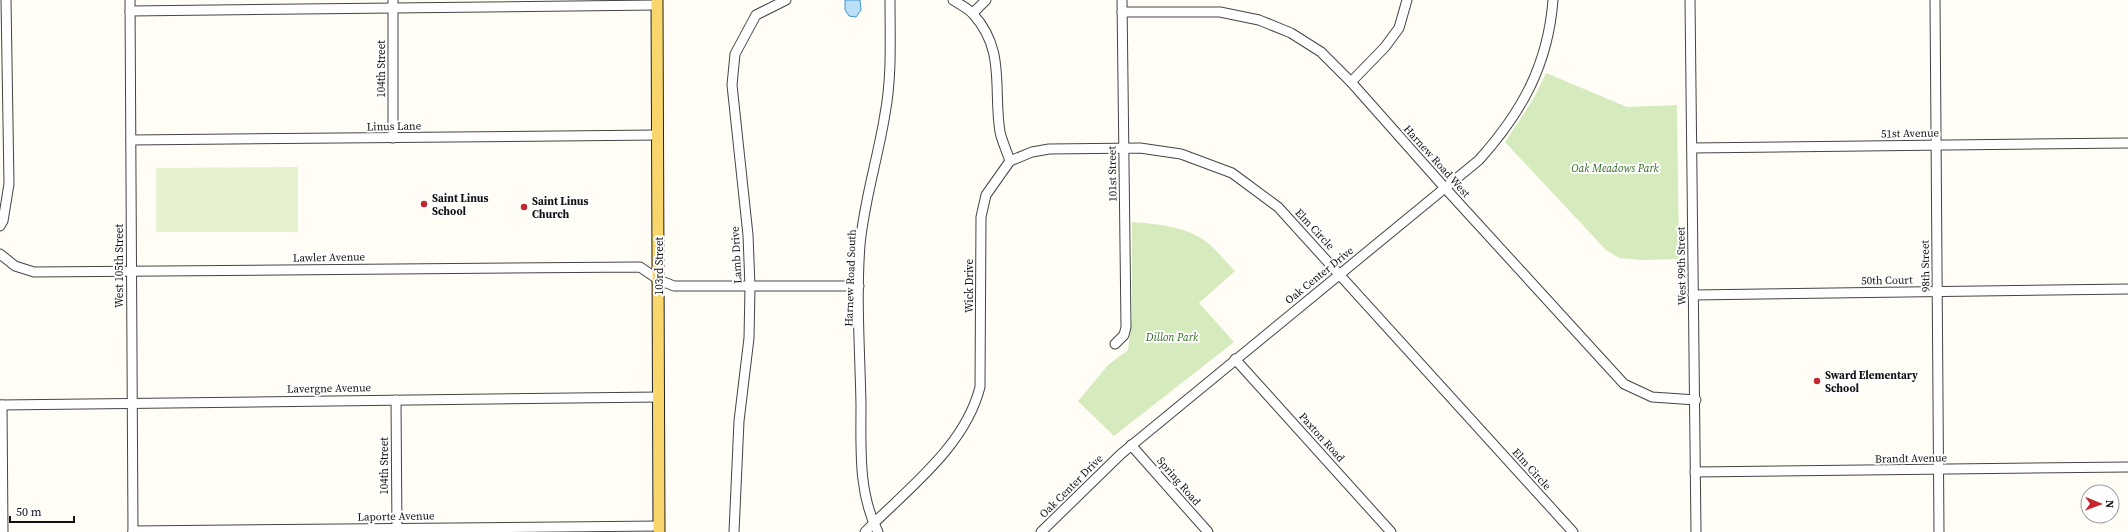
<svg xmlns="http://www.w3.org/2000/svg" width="2128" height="532" viewBox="0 0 2128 532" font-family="'Source Serif 4',serif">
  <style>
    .green { fill: #d5ebbd }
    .pitch { fill: #e6f2cf }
    .water { fill: #b9e0f7; stroke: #3f96cf }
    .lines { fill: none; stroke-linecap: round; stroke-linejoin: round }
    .minor-casing { stroke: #444; stroke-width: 11 }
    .major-casing { stroke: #222; stroke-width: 13 }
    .minor { stroke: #fff; stroke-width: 9 }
    .major { stroke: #f9d66b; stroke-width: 11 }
    .poi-dot { fill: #c4262e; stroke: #fff; stroke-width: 1.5 }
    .labels { text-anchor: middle; stroke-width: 4; stroke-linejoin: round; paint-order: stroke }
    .street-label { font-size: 11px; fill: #111; stroke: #fff }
    .park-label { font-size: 11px; font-style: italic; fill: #2f6b1f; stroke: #fff }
    .poi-label { font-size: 11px; font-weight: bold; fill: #111; stroke: #fff; text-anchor: start }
  </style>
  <rect width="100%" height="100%" fill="#fffdf5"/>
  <g class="green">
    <path d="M 1546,73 L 1627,107 L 1677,105 L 1679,259 L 1642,260 L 1619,258 L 1606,250 L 1505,142 L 1534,98 Z"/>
    <path d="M 1132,222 C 1157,224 1190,227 1209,244 C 1218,252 1226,262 1235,271 L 1199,303 L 1234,342 L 1114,436 L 1078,401 L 1108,365 L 1128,350 L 1132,319 Z"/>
  </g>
  <path class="pitch" d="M 298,167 L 298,232 L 156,232 L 156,168 Z"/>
  <path class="water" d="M 845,0 L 860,0 L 861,10 L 856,17 L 849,16 L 845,10 Z"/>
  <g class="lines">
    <g class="minor-casing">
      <g id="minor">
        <path d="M 130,0 L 133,532"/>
        <path d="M 393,0 L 393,138"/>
        <path d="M 1690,0 L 1696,532"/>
        <path d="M 1935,0 L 1939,532"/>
        <path d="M 130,11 L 657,5"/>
        <path d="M 1122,12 L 1220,12 L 1259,20 L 1291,33 L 1321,52 L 1351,82 L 1445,188 L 1624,384 L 1652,397 L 1696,400"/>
        <path d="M 973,13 L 986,0"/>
        <path d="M 1351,82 L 1385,47 L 1399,28 L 1407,0"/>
        <path d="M 131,140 L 658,135"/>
        <path d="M 1692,148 L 2128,143"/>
        <path d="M 1010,161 L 1032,152 L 1049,149 L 1140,148 L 1181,154 L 1232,173 L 1278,207 L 1573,532"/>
        <path d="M 0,226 L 3,221 L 9,184 L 6,0"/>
        <path d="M 0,254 L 15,266 L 34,272 L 640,267 L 659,280 L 674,286 L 859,286"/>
        <path d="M 1693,295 L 2128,289"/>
        <path d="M 1115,344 L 1124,335 L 1126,327 L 1122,0"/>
        <path d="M 1235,359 L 1391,532"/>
        <path d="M 396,400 L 397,532"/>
        <path d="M 0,405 L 659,397"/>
        <path d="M 2,405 L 3,532"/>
        <path d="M 1131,445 L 1208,532"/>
        <path d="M 1695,472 L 2128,467"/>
        <path d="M 133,531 L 659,526"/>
        <path d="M 734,532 L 739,421 L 749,338 L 750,287 L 748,235 L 732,85 L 735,54 L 756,15 L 786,0"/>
        <path d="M 865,532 C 907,489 965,447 980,387 L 981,217 L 986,195 L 1010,161 C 1007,152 1002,141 1000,132 C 993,89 1006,50 973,14 C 968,8 959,4 953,0"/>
        <path d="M 878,532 C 858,493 861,448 861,405 C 860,352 856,298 860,245 C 864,201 878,158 885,114 C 892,77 890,38 890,0"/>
        <path d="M 1041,532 L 1121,454 L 1479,160 C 1522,112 1548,65 1553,0"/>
      </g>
    </g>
    <g class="major-casing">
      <path id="major" d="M 657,0 L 659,532"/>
    </g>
    <use href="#minor" class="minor"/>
    <use href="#major" class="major"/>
  </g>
  <g class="poi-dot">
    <circle cx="424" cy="204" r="4"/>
    <circle cx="524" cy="207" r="4"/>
    <circle cx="1817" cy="381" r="4"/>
  </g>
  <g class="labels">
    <g class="street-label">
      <text transform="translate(381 69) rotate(-90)" y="4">104th Street</text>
      <text transform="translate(394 126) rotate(-1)" y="4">Linus Lane</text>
      <text transform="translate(1910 133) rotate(-1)" y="4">51st Avenue</text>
      <text transform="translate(1437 161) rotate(48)" y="4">Harnew Road West</text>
      <text transform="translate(1112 174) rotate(-91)" y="4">101st Street</text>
      <text transform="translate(1315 229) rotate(47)" y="4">Elm Circle</text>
      <text transform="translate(736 255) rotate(-93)" y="4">Lamb Drive</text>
      <text transform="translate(329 257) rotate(-1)" y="4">Lawler Avenue</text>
      <text transform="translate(119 266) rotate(-90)" y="4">West 105th Street</text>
      <text transform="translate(659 266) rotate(-90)" y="4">103rd Street</text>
      <text transform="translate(1681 266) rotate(-91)" y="4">West 99th Street</text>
      <text transform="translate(1925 266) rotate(-91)" y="4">98th Street</text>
      <text transform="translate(1319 275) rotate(-39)" y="4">Oak Center Drive</text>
      <text transform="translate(850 278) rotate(-88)" y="4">Harnew Road South</text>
      <text transform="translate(1887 280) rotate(-1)" y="4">50th Court</text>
      <text transform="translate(969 286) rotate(-90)" y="4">Wick Drive</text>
      <text transform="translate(329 388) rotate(-1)" y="4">Lavergne Avenue</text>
      <text transform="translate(1322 437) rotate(48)" y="4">Paxton Road</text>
      <text transform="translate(1911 458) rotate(-1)" y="4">Brandt Avenue</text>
      <text transform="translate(384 466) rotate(-90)" y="4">104th Street</text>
      <text transform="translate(1532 469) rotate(48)" y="4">Elm Circle</text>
      <text transform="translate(1179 481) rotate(49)" y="4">Spring Road</text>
      <text transform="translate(1071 486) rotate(-45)" y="4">Oak Center Drive</text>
      <text transform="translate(396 516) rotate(-1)" y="4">Laporte Avenue</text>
    </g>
    <g class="park-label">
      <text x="1615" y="172">Oak Meadows Park</text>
      <text x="1172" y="341">Dillon Park</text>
    </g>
    <g class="poi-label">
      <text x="432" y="202">Saint Linus<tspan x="432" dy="13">School</tspan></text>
      <text x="532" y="205">Saint Linus<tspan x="532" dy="13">Church</tspan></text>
      <text x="1825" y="379">Sward Elementary<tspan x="1825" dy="13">School</tspan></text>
    </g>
  </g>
  <g transform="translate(2100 504) rotate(91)"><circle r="19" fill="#ffffff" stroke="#a0a0a0"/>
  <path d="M0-3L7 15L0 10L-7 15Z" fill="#c4262e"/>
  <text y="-6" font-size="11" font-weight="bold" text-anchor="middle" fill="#111111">N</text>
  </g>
  <path d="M10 516v6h64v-6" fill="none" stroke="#111111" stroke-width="2"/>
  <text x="16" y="516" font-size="12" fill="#111111" stroke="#ffffff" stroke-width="3" paint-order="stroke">50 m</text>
</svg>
